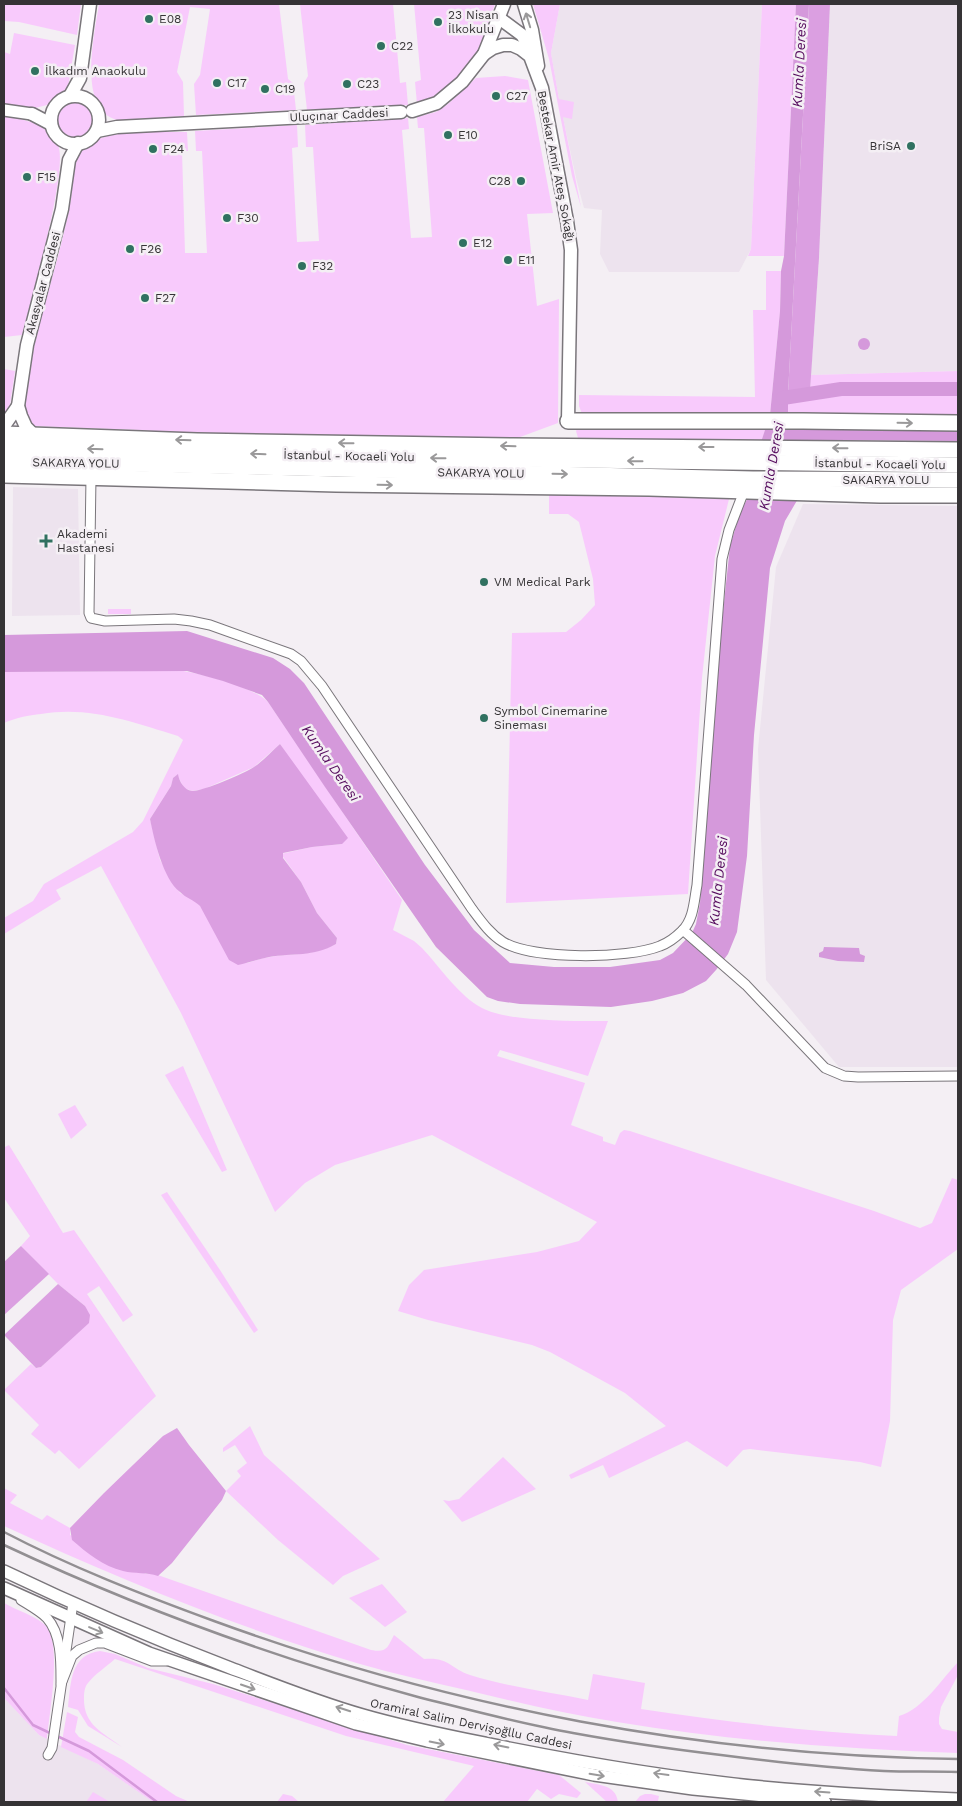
<svg xmlns="http://www.w3.org/2000/svg" width="962" height="1806" viewBox="0 0 962 1806" font-family="'Work Sans',sans-serif">
  <style>
    .built { fill: #ede3ee }
    .green { fill: #f8cafc; fill-rule: evenodd }
    .forest { fill: #db9fe1 }
    .water { fill: #d599db }
    .lines { fill: none; stroke-linecap: round; stroke-linejoin: round }
    .stream { stroke: #d599db; stroke-width: 2.5 }
    .river { stroke: #d599db; stroke-width: 14 }
    .street-casing { stroke: #7a767b; stroke-width: 11 }
    .secondary-casing { stroke: #7a767b; stroke-width: 14 }
    .primary-casing { stroke: #7a767b; stroke-width: 15 }
    .highway-casing { stroke: #7a767b; stroke-width: 18 }
    .street { stroke: #fff; stroke-width: 9 }
    .secondary { stroke: #fff; stroke-width: 11 }
    .primary { stroke: #fff; stroke-width: 12 }
    .highway { stroke: #fff; stroke-width: 15 }
    .rail { stroke: #928f92; stroke-width: 2.5 }
    .oneway { stroke: #9a999a }
    .poi-dot { fill: #307160; stroke: #f4eff4; stroke-width: 2 }
    .labels { text-anchor: middle; stroke-width: 5; stroke-linejoin: round; paint-order: stroke }
    .poi-label { font-size: 12px; fill: #353335; stroke: #f4eff4; text-anchor: start }
    .street-label { font-size: 12px; fill: #353335; stroke: #f4eff4 }
    .water-label { font-size: 14px; font-style: italic; fill: #550b5d; stroke: #f4eff4 }
  </style>
  <rect width="100%" height="100%" fill="#f4eff4"/>
  <g class="built">
    <path d="M 560,4 L 762,4 L 751,249 L 739,272 L 609,272 L 600,254 L 602,210 L 584,208 L 577,182 L 559,99 L 551,53 Z"/>
    <path d="M 830,4 L 958,4 L 958,371 L 811,375 L 819,258 Z"/>
    <path d="M 13,487 L 78,489 L 80,615 L 12,616 Z"/>
    <path d="M 803,504 L 958,506 L 958,1067 L 839,1067 L 766,980 L 758,749 L 776,567 Z"/>
    <path d="M 4,1698 L 39,1735 L 98,1764 L 153,1802 L 4,1802 Z"/>
  </g>
  <g class="green">
    <path d="M 4,4 L 81,4 L 77,35 L 19,22 L 4,21 Z"/>
    <path d="M 99,4 L 279,4 L 288,79 L 293,83 L 296,110 L 196,115 L 194,84 L 200,75 L 210,9 L 190,7 L 177,72 L 183,82 L 184,116 C 168,117 151,118 134,119 C 129,119 123,121 118,120 C 76,111 95,33 99,4 Z"/>
    <path d="M 300,4 L 393,4 L 400,83 L 406,82 L 408,105 L 307,110 L 304,83 L 308,76 Z"/>
    <path d="M 414,4 L 495,4 L 477,55 L 449,88 L 435,100 L 417,104 L 415,82 L 421,80 Z"/>
    <path d="M 533,4 L 560,4 L 551,53 L 559,99 L 574,102 L 572,119 L 563,117 L 581,207 L 572,176 L 549,59 Z"/>
    <path d="M 762,4 L 796,4 L 784,256 L 748,256 L 751,249 Z"/>
    <path d="M 14,33 L 75,45 L 68,87 L 57,98 L 47,105 L 35,108 L 4,104 L 4,52 L 10,54 Z"/>
    <path d="M 505,76 L 528,80 L 553,213 L 527,214 L 537,306 L 559,299 L 558,423 L 512,440 L 199,435 L 139,430 L 32,426 L 26,415 L 25,406 C 28,385 31,363 35,342 C 46,294 63,247 71,198 C 74,183 72,159 84,148 C 106,127 158,133 187,132 L 188,151 L 182,151 L 185,253 L 207,253 L 202,151 L 196,151 L 195,131 L 297,125 L 298,147 L 292,148 L 297,242 L 319,241 L 313,147 L 306,147 L 305,125 L 408,118 L 409,129 L 402,130 L 411,238 L 432,237 L 424,128 L 418,128 L 417,117 L 436,112 L 448,104 L 476,78 Z"/>
    <circle cx="75" cy="120" r="19"/>
    <path d="M 4,116 C 26,120 47,123 58,145 C 69,168 30,305 22,335 L 4,337 Z"/>
    <path d="M 766,271 L 781,271 L 780,311 L 770,415 L 582,414 L 579,406 L 579,395 L 755,397 L 753,310 L 766,310 Z"/>
    <path d="M 4,369 L 15,371 L 9,411 L 4,421 Z"/>
    <path d="M 958,371 L 958,417 L 788,414 L 788,394 L 799,394 L 810,391 L 811,375 Z"/>
    <path d="M 767,425 L 761,442 L 627,442 L 617,438 L 578,438 L 576,431 L 578,428 Z"/>
    <path d="M 549,492 L 730,495 L 715,556 L 702,678 L 688,894 L 506,903 L 512,633 L 566,632 L 581,620 L 595,605 L 593,579 L 579,522 L 568,514 L 549,514 Z"/>
    <rect x="108" y="609" width="23" height="5"/>
    <path d="M 145,671 C 159,671 174,669 188,672 C 208,675 254,688 268,702 L 402,900 L 393,930 L 414,941 L 422,948 C 440,967 459,996 482,1008 C 508,1022 577,1021 608,1021 L 588,1076 L 500,1050 L 497,1056 L 585,1083 L 571,1125 L 603,1137 L 603,1141 L 615,1145 L 620,1133 L 624,1130 L 630,1131 L 874,1211 L 920,1228 L 932,1223 L 952,1178 L 958,1180 L 958,1249 L 901,1290 L 893,1320 L 890,1421 L 881,1467 L 860,1462 L 750,1449 L 743,1450 L 727,1467 L 687,1441 L 609,1478 L 603,1465 L 571,1479 L 569,1475 L 666,1426 L 625,1393 L 550,1352 L 532,1345 L 428,1320 L 398,1311 L 409,1285 L 424,1270 L 537,1252 L 579,1241 L 597,1222 L 432,1135 L 335,1165 L 305,1183 L 275,1212 L 181,1013 L 101,866 L 56,890 L 61,899 L 4,934 L 4,918 L 33,901 L 44,884 L 133,832 L 143,821 L 183,740 L 178,736 C 131,722 91,706 41,714 C 29,715 15,718 4,723 L 4,672 ZM 280,744 L 342,844 L 312,847 L 281,854 L 301,882 L 317,913 L 337,938 L 336,944 C 313,956 294,953 270,957 C 262,958 254,961 247,963 L 200,906 L 193,899 L 180,893 L 160,860 L 150,819 L 171,786 L 173,778 L 177,775 L 184,788 L 192,791 L 204,789 L 254,767 Z"/>
    <path d="M 183,1066 L 227,1170 L 222,1172 L 165,1075 Z"/>
    <path d="M 75,1105 L 87,1125 L 71,1139 L 58,1114 Z"/>
    <path d="M 9,1145 L 63,1233 L 74,1230 L 133,1315 L 123,1322 L 99,1286 L 87,1294 L 156,1396 L 79,1469 L 59,1450 L 55,1454 L 31,1434 L 39,1425 L 4,1390 L 31,1364 L 36,1368 L 41,1367 L 88,1323 L 85,1306 L 58,1284 L 21,1246 L 30,1236 L 4,1198 L 4,1146 L 5,1147 Z"/>
    <path d="M 167,1192 L 220,1270 L 258,1330 L 254,1333 L 161,1195 Z"/>
    <path d="M 250,1426 L 264,1455 L 380,1559 L 343,1576 L 333,1585 L 278,1540 L 226,1491 L 241,1476 L 237,1471 L 247,1463 L 235,1445 L 223,1452 L 223,1448 Z"/>
    <path d="M 503,1457 L 536,1489 L 462,1522 L 443,1500 L 449,1501 L 459,1499 Z"/>
    <path d="M 4,1488 L 17,1495 L 10,1503 L 42,1520 L 47,1515 L 70,1528 L 70,1535 L 146,1574 L 152,1573 L 371,1650 C 387,1653 387,1648 394,1635 L 424,1659 C 450,1657 449,1668 470,1675 C 508,1687 549,1692 588,1700 L 593,1674 L 645,1683 L 641,1709 C 726,1722 811,1732 897,1736 L 899,1716 C 923,1709 941,1680 958,1662 L 958,1675 L 941,1707 L 939,1718 L 939,1724 L 942,1729 L 958,1732 L 958,1753 C 844,1749 730,1741 617,1722 C 566,1714 516,1702 466,1690 C 431,1682 395,1674 360,1664 C 238,1628 119,1579 4,1526 Z"/>
    <path d="M 382,1584 L 407,1612 L 385,1627 L 349,1598 Z"/>
    <path d="M 4,1603 C 16,1610 36,1616 45,1625 C 63,1641 49,1716 47,1739 L 39,1735 L 4,1698 Z"/>
    <path d="M 100,1651 L 115,1654 L 148,1668 L 213,1684 L 407,1745 L 559,1775 L 581,1793 L 577,1798 L 559,1794 L 551,1799 L 537,1789 L 527,1802 L 443,1802 L 474,1766 L 346,1736 L 115,1659 C 106,1667 95,1674 88,1683 C 85,1686 84,1692 84,1697 C 83,1725 102,1732 122,1747 L 88,1726 L 78,1710 L 68,1707 C 71,1683 70,1655 100,1651 Z"/>
    <path d="M 67,1712 L 78,1717 L 75,1732 L 79,1737 L 123,1760 L 176,1796 L 190,1802 L 153,1802 L 98,1764 L 61,1747 Z"/>
    <path d="M 585,1782 C 600,1785 616,1785 618,1802 L 619,1802 L 607,1802 Z"/>
    <path d="M 93,1792 L 110,1802 L 86,1802 Z"/>
    <path d="M 283,1794 L 292,1796 L 299,1802 L 277,1802 Z"/>
    <path d="M 645,1794 L 651,1794 L 659,1796 L 658,1801 L 662,1802 L 635,1802 L 640,1796 Z"/>
  </g>
  <g class="forest">
    <path d="M 809,4 L 830,4 L 819,258 L 810,391 L 799,394 L 788,394 Z"/>
    <path d="M 280,744 L 348,838 L 342,844 L 312,847 L 283,853 L 283,858 L 301,882 L 317,913 L 337,938 L 336,944 C 313,957 293,953 269,957 C 259,959 248,963 238,965 L 229,960 L 200,906 C 194,900 186,898 180,892 C 163,879 154,839 150,819 L 171,786 L 173,778 L 178,774 C 179,781 184,790 192,791 C 201,792 245,773 254,767 C 263,761 272,751 280,744 Z"/>
    <path d="M 21,1246 L 49,1274 L 4,1315 L 4,1262 Z"/>
    <path d="M 58,1284 L 85,1306 L 90,1315 L 89,1323 L 41,1367 L 36,1368 L 4,1335 Z"/>
    <path d="M 177,1428 L 189,1445 L 226,1491 L 222,1500 L 172,1563 L 158,1576 C 147,1572 135,1574 123,1571 C 103,1566 87,1553 72,1540 L 70,1528 L 104,1493 L 163,1436 Z"/>
  </g>
  <g class="water">
    <path d="M 796,4 L 809,4 L 788,394 L 788,428 L 958,429 L 958,441 L 803,440 L 800,480 L 802,492 L 785,521 L 770,568 L 754,735 L 747,856 L 737,932 L 728,954 L 716,970 L 706,981 L 683,993 L 652,1001 L 611,1007 L 520,1004 L 498,1001 L 487,997 L 436,947 L 325,787 L 268,702 L 262,695 L 223,681 L 187,671 L 4,672 L 4,635 L 187,631 L 273,658 L 290,669 L 304,683 L 425,865 L 474,930 L 510,963 L 554,967 L 610,967 L 660,960 L 673,953 L 692,933 L 696,924 L 700,903 L 712,716 L 730,546 L 741,510 L 752,491 L 761,442 L 770,415 L 780,311 L 781,271 L 784,256 Z"/>
    <circle cx="864" cy="344" r="6"/>
    <path d="M 824,947 L 859,948 L 860,954 L 865,956 L 864,962 L 838,961 L 819,957 L 819,953 L 823,951 Z"/>
  </g>
  <g class="lines">
    <g class="stream">
      <path d="M 4,1688 L 33,1725 L 52,1734"/>
      <path d="M 57,1736 L 89,1751 L 157,1802"/>
    </g>
    <path class="river" d="M 783,398 L 841,389 L 958,389"/>
    <g class="street-casing">
      <g id="street">
        <path d="M 91,477 L 89,613 L 91,618 L 105,621 L 174,619 L 191,621 L 210,625 L 291,654 L 301,661 L 322,686 L 472,909 C 481,921 490,934 503,942 C 533,960 628,959 660,946 C 668,943 676,937 682,931 C 694,919 694,901 697,885 L 722,559 L 729,530 L 744,491"/>
        <path d="M 683,930 L 746,985 L 825,1068 L 844,1076 L 858,1077 L 958,1076"/>
        <path d="M 21,1600 C 29,1605 40,1611 47,1618 C 62,1635 61,1663 61,1684 L 72,1656 L 79,1650 L 96,1643 L 105,1643 L 152,1661 L 166,1661"/>
        <path d="M 64,1664 L 73,1603"/>
        <path d="M 48,1755 L 52,1748 L 62,1680"/>
      </g>
    </g>
    <g class="secondary-casing">
      <g id="secondary">
        <path d="M 4,110 L 32,114"/>
        <path d="M 4,1571 C 77,1606 152,1638 228,1667 C 272,1684 317,1702 363,1715 C 411,1729 460,1738 509,1748 C 600,1766 692,1781 784,1789 C 842,1794 900,1797 958,1799"/>
        <path d="M 4,1588 L 149,1653 L 356,1724 L 427,1741 L 594,1775 L 693,1789 L 825,1802"/>
      </g>
    </g>
    <g class="primary-casing">
      <g id="primary">
        <path d="M 524,4 L 532,30 L 538,66"/>
        <path d="M 499,18 L 522,35 L 532,51"/>
        <path d="M 484,54 L 493,48 L 503,45 L 512,45 L 521,49 L 530,56 L 542,88 L 567,221 L 571,250 L 568,421"/>
        <circle cx="75" cy="120" r="24"/>
        <path d="M 70,96 L 80,78 L 90,4"/>
        <path d="M 412,111 L 437,103 L 462,82 L 484,54 L 504,4"/>
        <path d="M 32,114 L 51,124"/>
        <path d="M 97,131 L 117,127 L 401,112"/>
        <path d="M 4,426 L 18,406"/>
        <path d="M 34,435 L 26,427 L 21,416 L 18,406 L 27,345 L 62,209 L 69,160 L 78,143"/>
      </g>
    </g>
    <g class="highway-casing">
      <g id="highway">
        <path d="M 568,421 L 803,421 L 958,423"/>
        <path d="M 4,434 L 197,441 L 513,446 L 958,450"/>
        <path d="M 4,447 L 346,457 L 958,465"/>
        <path d="M 4,461 L 753,479 L 958,480"/>
        <path d="M 4,475 L 336,484 L 649,488 L 880,495 L 958,495"/>
      </g>
    </g>
    <use href="#street" class="street"/>
    <use href="#secondary" class="secondary"/>
    <use href="#primary" class="primary"/>
    <use href="#highway" class="highway"/>
    <g class="rail">
      <path d="M 4,1532 C 71,1567 143,1595 214,1621 C 452,1708 705,1756 958,1759"/>
      <path d="M 4,1545 C 138,1608 275,1658 418,1697 C 470,1710 521,1724 573,1733 C 622,1742 671,1749 721,1755 C 775,1762 829,1768 884,1771 C 908,1772 933,1771 958,1772"/>
    </g>
  </g>
  <defs><path id="oneway-shaft" d="M-6 0H5M1.5-3L5.5 0L1.5 3" fill="none" stroke-width="1.6" stroke-linecap="round" stroke-linejoin="round" transform="scale(1.25)"/></defs>
  <g class="oneway">
    <use href="#oneway-shaft" transform="translate(528 20) rotate(-107)"/>
    <use href="#oneway-shaft" transform="translate(905 423) rotate(1)"/>
    <use href="#oneway-shaft" transform="translate(183 440) rotate(-178)"/>
    <use href="#oneway-shaft" transform="translate(346 443) rotate(-179)"/>
    <use href="#oneway-shaft" transform="translate(508 446) rotate(-179)"/>
    <use href="#oneway-shaft" transform="translate(706 447) rotate(-180)"/>
    <use href="#oneway-shaft" transform="translate(840 448) rotate(-179)"/>
    <use href="#oneway-shaft" transform="translate(95 449) rotate(-178)"/>
    <use href="#oneway-shaft" transform="translate(258 454) rotate(-178)"/>
    <use href="#oneway-shaft" transform="translate(438 458) rotate(-179)"/>
    <use href="#oneway-shaft" transform="translate(635 461) rotate(-179)"/>
    <use href="#oneway-shaft" transform="translate(560 474) rotate(1)"/>
    <use href="#oneway-shaft" transform="translate(385 485) rotate(1)"/>
    <use href="#oneway-shaft" transform="translate(96 1630) rotate(23)"/>
    <use href="#oneway-shaft" transform="translate(248 1687) rotate(19)"/>
    <use href="#oneway-shaft" transform="translate(343 1709) rotate(-162)"/>
    <use href="#oneway-shaft" transform="translate(437 1743) rotate(11)"/>
    <use href="#oneway-shaft" transform="translate(501 1746) rotate(-169)"/>
    <use href="#oneway-shaft" transform="translate(661 1774) rotate(-172)"/>
    <use href="#oneway-shaft" transform="translate(597 1775) rotate(9)"/>
    <use href="#oneway-shaft" transform="translate(822 1792) rotate(-176)"/>
  </g>
  <g class="poi-dot">
    <circle cx="149" cy="19" r="5"/>
    <circle cx="438" cy="22" r="5"/>
    <circle cx="381" cy="46" r="5"/>
    <circle cx="35" cy="71" r="5"/>
    <circle cx="217" cy="83" r="5"/>
    <circle cx="347" cy="84" r="5"/>
    <circle cx="265" cy="89" r="5"/>
    <circle cx="496" cy="96" r="5"/>
    <circle cx="448" cy="135" r="5"/>
    <circle cx="911" cy="146" r="5"/>
    <circle cx="153" cy="149" r="5"/>
    <circle cx="27" cy="177" r="5"/>
    <circle cx="521" cy="181" r="5"/>
    <circle cx="227" cy="218" r="5"/>
    <circle cx="463" cy="243" r="5"/>
    <circle cx="130" cy="249" r="5"/>
    <circle cx="508" cy="260" r="5"/>
    <circle cx="302" cy="266" r="5"/>
    <circle cx="145" cy="298" r="5"/>
    <path d="M43.5 533.5h5v5h5v5h-5v5h-5v-5h-5v-5h5z"/>
    <circle cx="484" cy="582" r="5"/>
    <circle cx="484" cy="718" r="5"/>
  </g>
  <g class="labels">
    <g class="poi-label">
      <text x="448" y="19">23 Nisan<tspan x="448" dy="14">İlkokulu</tspan></text>
      <text x="159" y="23">E08</text>
      <text x="391" y="50">C22</text>
      <text x="45" y="75">İlkadım Anaokulu</text>
      <text x="227" y="87">C17</text>
      <text x="357" y="88">C23</text>
      <text x="275" y="93">C19</text>
      <text x="506" y="100">C27</text>
      <text x="458" y="139">E10</text>
      <text x="901" y="150" text-anchor="end">BriSA</text>
      <text x="163" y="153">F24</text>
      <text x="37" y="181">F15</text>
      <text x="511" y="185" text-anchor="end">C28</text>
      <text x="237" y="222">F30</text>
      <text x="473" y="247">E12</text>
      <text x="140" y="253">F26</text>
      <text x="518" y="264">E11</text>
      <text x="312" y="270">F32</text>
      <text x="155" y="302">F27</text>
      <text x="57" y="538">Akademi<tspan x="57" dy="14">Hastanesi</tspan></text>
      <text x="494" y="586">VM Medical Park</text>
      <text x="494" y="715">Symbol Cinemarine<tspan x="494" dy="14">Sineması</tspan></text>
    </g>
    <g class="street-label">
      <text transform="translate(339 115) rotate(-3)" y="4">Uluçınar Caddesi</text>
      <text transform="translate(556 166) rotate(79)" y="4">Bestekar Amir Ateş Sokağı</text>
      <text transform="translate(43 283) rotate(-75)" y="4">Akasyalar Caddesi</text>
      <text transform="translate(349 456) rotate(1)" y="4">İstanbul - Kocaeli Yolu</text>
      <text transform="translate(76 463) rotate(1)" y="4">SAKARYA YOLU</text>
      <text transform="translate(880 464) rotate(1)" y="4">İstanbul - Kocaeli Yolu</text>
      <text transform="translate(481 473) rotate(1)" y="4">SAKARYA YOLU</text>
      <text x="886" y="484">SAKARYA YOLU</text>
      <text transform="translate(471 1724) rotate(12)" y="4">Oramiral Salim Dervişoğllu Caddesi</text>
    </g>
    <g class="water-label">
      <text transform="translate(799 63) rotate(-87)" y="5">Kumla Deresi</text>
      <text transform="translate(771 466) rotate(-80)" y="5">Kumla Deresi</text>
      <text transform="translate(331 763) rotate(55)" y="5">Kumla Deresi</text>
      <text transform="translate(718 881) rotate(-84)" y="5">Kumla Deresi</text>
    </g>
  </g>
  <rect width="962" height="1806" fill="none" stroke="#353335" stroke-width="10"/>
</svg>
